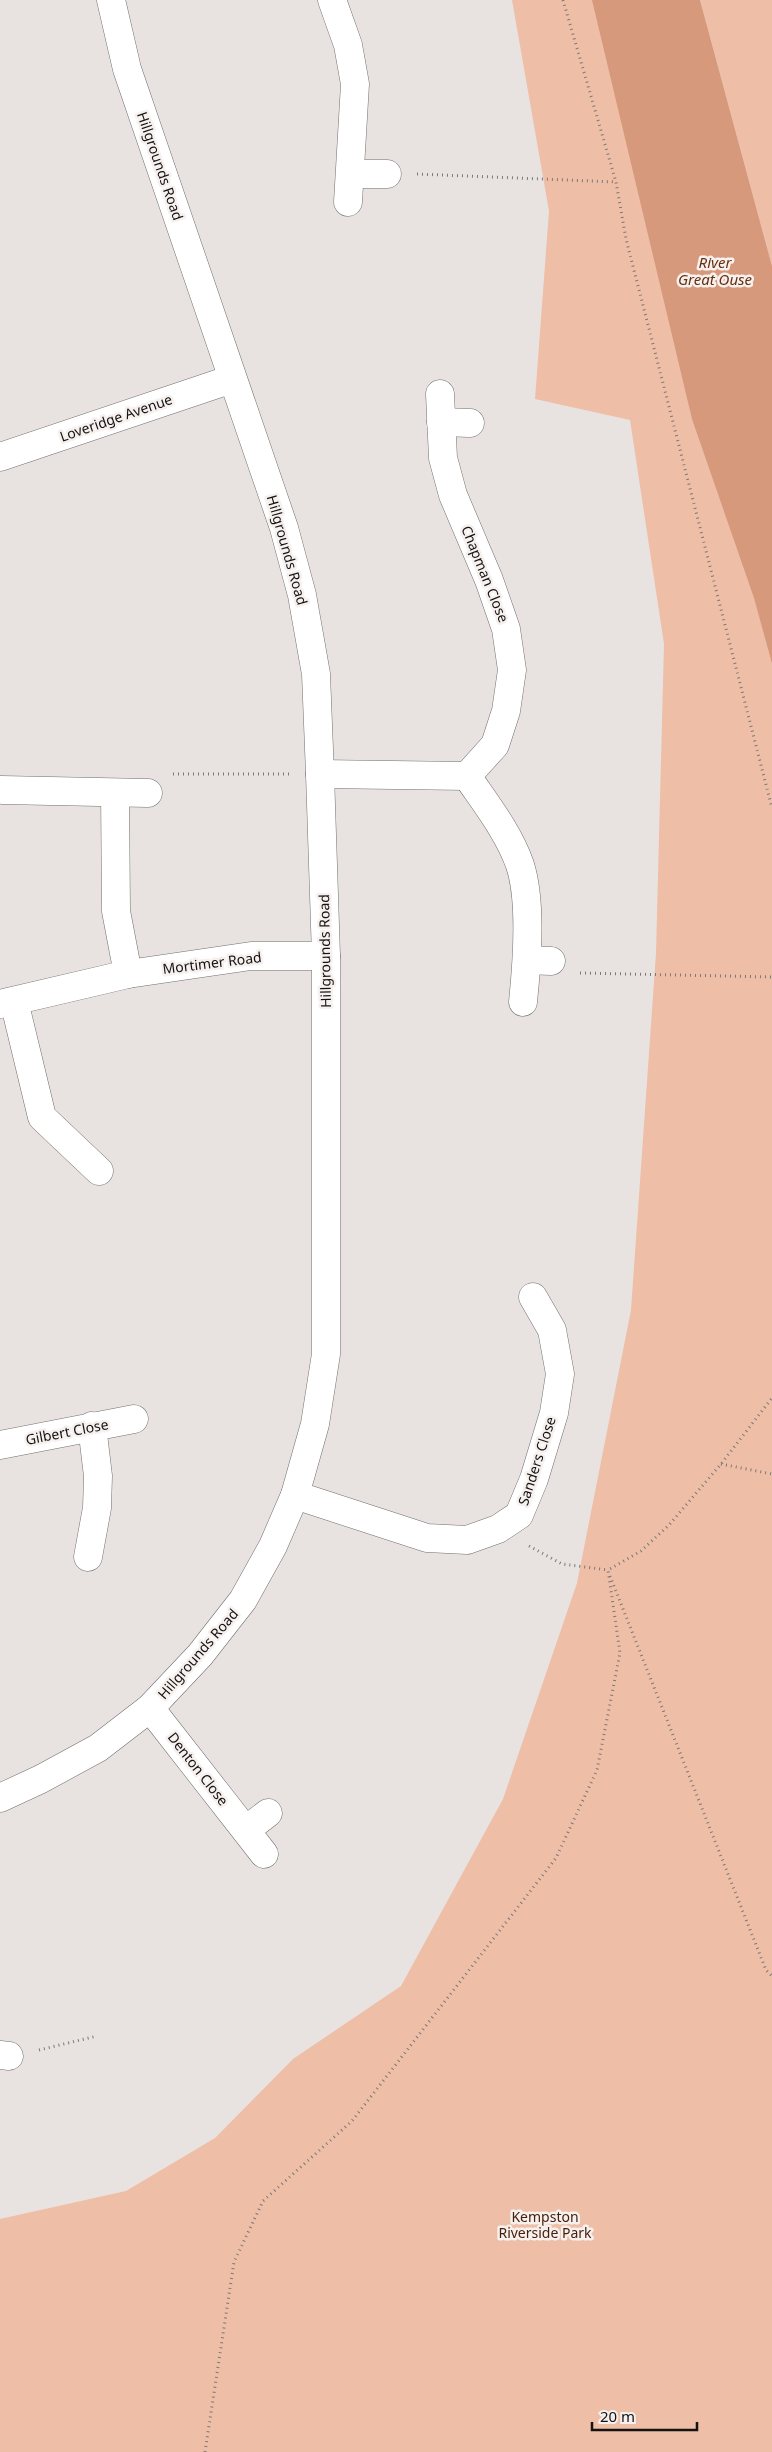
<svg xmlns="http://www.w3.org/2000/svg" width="772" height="2452" viewBox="0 0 772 2452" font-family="'Noto Sans',sans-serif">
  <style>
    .green { fill: #eebea7 }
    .water { fill: #d7997c }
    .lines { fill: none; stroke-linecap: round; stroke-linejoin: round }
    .minor-casing { stroke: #736f6d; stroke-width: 29 }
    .path { stroke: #7b7877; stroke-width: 3; stroke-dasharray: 1 4; stroke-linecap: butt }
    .minor { stroke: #fff; stroke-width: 28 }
    .labels { text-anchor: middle; stroke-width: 5; stroke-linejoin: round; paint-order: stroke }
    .street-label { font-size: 14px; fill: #141212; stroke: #f6f1ee }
    .park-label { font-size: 14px; fill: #48200b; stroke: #f6f1ee }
    .water-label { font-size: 15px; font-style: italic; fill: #682f0f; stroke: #f6f1ee }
  </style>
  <rect width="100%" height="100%" fill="#e8e3e1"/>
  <g class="green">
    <path d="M 512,0 L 595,0 L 772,664 L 772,2452 L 0,2452 L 0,2219 L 126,2191 L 215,2138 L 293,2059 L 401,1986 L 503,1799 L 577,1583 L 631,1310 L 656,953 L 664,644 L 630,420 L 535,399 L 549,211 Z"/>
    <path d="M 700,0 L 772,0 L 772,266 Z"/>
  </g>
  <path class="water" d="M 592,0 L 700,0 L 772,266 L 772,664 L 754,598 L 692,419 Z"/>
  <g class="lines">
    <g class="minor-casing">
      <g id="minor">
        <path d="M 332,0 L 348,45 L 355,84 L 348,202"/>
        <path d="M 351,174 L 387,174"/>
        <path d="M 441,422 L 470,423"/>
        <path d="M 0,457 L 232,379"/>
        <path d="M 320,774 L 467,776 L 495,745 L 506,711 L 512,670 L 506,629 L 489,580 L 453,495 L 443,458 L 440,394"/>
        <path d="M 467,776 C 486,804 509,833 520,865 C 532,902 527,963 523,1002"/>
        <path d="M 2,790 L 148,793"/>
        <path d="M 115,793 L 116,911 L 128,974"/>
        <path d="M 527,960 L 551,961"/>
        <path d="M 14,1001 L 42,1117 L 99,1171"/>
        <path d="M 0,1004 L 128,974 L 251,956 L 326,956"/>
        <path d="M 0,1445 L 134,1419"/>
        <path d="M 295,1495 L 427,1538 L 467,1540 L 498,1529 L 519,1515 L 534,1479 L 554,1413 L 560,1374 L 552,1330 L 533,1297"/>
        <path d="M 88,1557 L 97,1508 L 98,1476 L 92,1426"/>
        <path d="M 150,1708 L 264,1854"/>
        <path d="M 0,1798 L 41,1779 L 98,1748 L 150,1708 L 200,1655 L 243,1600 L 273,1546 L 295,1495 L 315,1424 L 326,1354 L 326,956 L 320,774 L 316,674 L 302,595 L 284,528 L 127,69 L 111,0"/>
        <path d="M 246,1830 L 268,1813"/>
        <path d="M 0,2055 L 9,2056"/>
      </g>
    </g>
    <g class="path">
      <path d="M 563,0 L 616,182 L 626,239 L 772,808"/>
      <path d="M 417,174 L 616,182"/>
      <path d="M 173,774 L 290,774"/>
      <path d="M 580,973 L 772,977"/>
      <path d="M 721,1464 L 772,1474"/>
      <path d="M 529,1546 L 562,1564 L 608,1570"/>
      <path d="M 610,1576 L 766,1970 L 772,1976"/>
      <path d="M 39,2050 L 97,2036"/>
      <path d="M 205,2452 L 234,2262 L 263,2201 L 352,2121 L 556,1858 L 597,1770 L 620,1653 L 608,1570 L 641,1551 L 669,1525 L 721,1464 L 772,1398"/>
    </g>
    <use href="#minor" class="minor"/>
  </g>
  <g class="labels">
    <g class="street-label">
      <text transform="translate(160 166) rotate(71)" y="5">Hillgrounds Road</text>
      <text transform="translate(116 418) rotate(-19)" y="5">Loveridge Avenue</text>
      <text transform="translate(287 550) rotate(74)" y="5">Hillgrounds Road</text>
      <text transform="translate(485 574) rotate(68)" y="5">Chapman Close</text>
      <text transform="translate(325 951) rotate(-91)" y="5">Hillgrounds Road</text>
      <text transform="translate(212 963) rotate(-7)" y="5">Mortimer Road</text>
      <text transform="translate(67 1432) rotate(-11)" y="5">Gilbert Close</text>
      <text transform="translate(537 1461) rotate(-72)" y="5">Sanders Close</text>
      <text transform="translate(198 1654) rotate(-49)" y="5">Hillgrounds Road</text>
      <text transform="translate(198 1769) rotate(52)" y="5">Denton Close</text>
    </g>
    <g class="park-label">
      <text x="545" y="2222">Kempston<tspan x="545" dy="16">Riverside Park</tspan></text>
    </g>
    <g class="water-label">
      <text x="715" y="268">River<tspan x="715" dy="17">Great Ouse</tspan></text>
    </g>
  </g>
  <path d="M592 2422v8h105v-8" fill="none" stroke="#141212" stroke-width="2.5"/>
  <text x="600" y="2422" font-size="15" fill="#141212" stroke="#f6f1ee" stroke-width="4" paint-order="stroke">20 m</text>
</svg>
